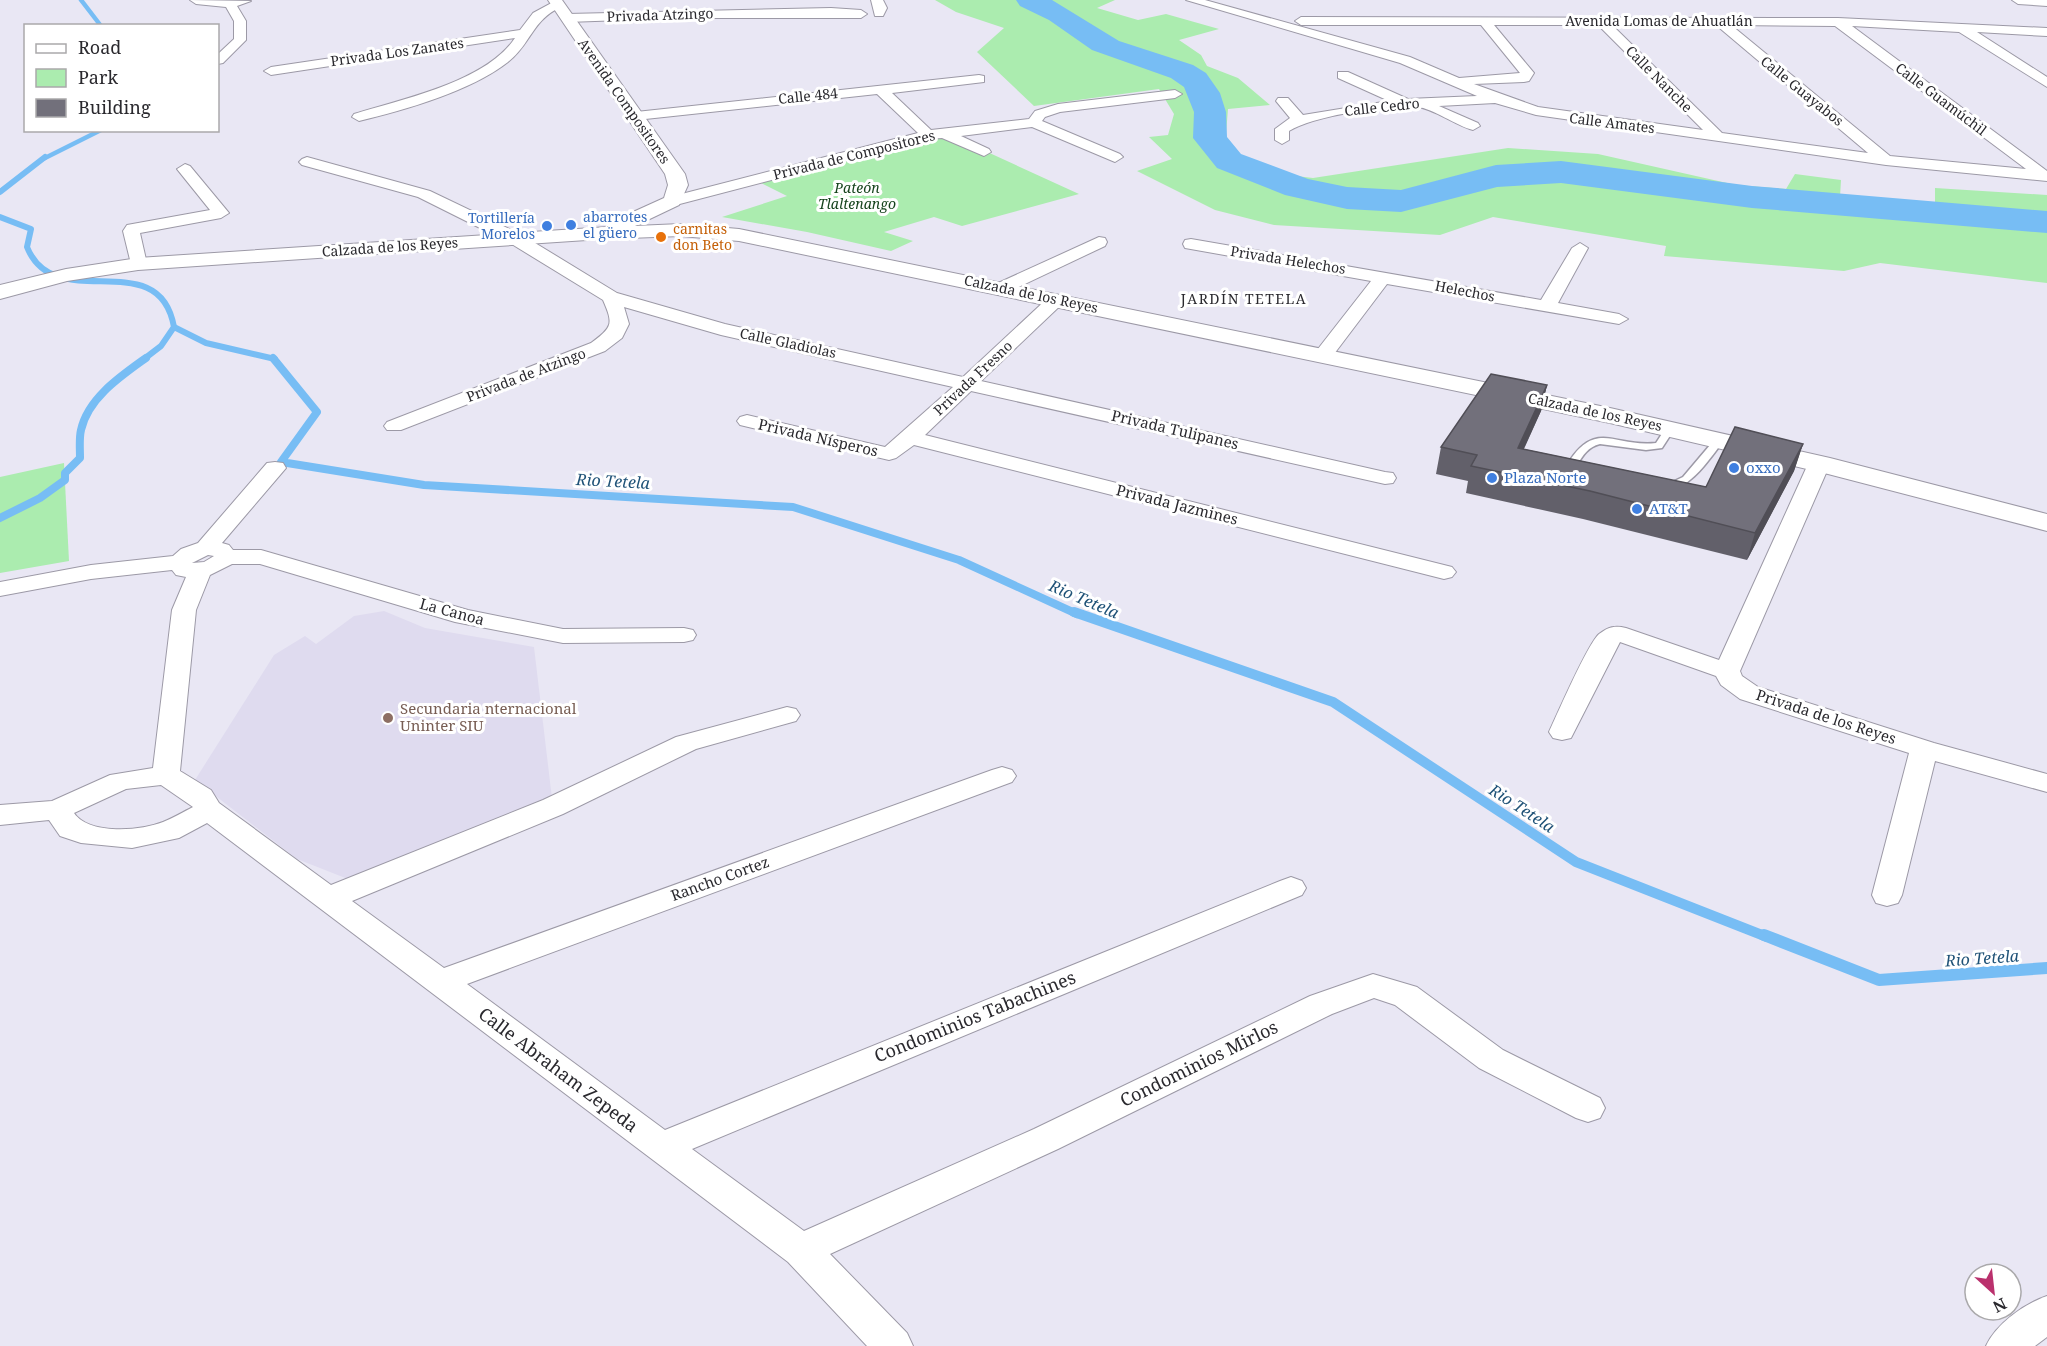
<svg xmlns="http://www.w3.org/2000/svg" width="2047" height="1346" viewBox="0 0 2047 1346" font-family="'Noto Serif',serif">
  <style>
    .built { fill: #dfdbef }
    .green { fill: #abecaf }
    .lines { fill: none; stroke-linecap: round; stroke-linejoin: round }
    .stream-far4 { stroke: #77bdf4; stroke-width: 4.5 }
    .stream-far3 { stroke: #77bdf4; stroke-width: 6 }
    .stream-far2 { stroke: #77bdf4; stroke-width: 8 }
    .stream-far1 { stroke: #77bdf4; stroke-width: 10 }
    .stream { stroke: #77bdf4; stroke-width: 12 }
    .river { fill: #77bdf4; fill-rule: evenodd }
    .service-casing { stroke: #9c99a6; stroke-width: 3 }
    .minor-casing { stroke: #9c99a6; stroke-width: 2 }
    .tertiary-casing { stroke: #9c99a6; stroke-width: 2 }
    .service { fill: #fff; fill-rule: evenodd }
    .minor { fill: #fff; fill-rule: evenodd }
    .tertiary { fill: #fff; fill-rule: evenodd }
    .wall { fill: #62606a }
    .shaded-wall { fill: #504e56 }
    .building { fill: #72707b; stroke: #504e56; stroke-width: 1.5 }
    .shop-dot { fill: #3f7fe0; stroke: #fff; stroke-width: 2 }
    .food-dot { fill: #e8710a; stroke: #fff; stroke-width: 2 }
    .education-dot { fill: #8d6e63; stroke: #fff; stroke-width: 2 }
    .labels { text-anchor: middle; stroke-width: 6; stroke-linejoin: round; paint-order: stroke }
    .far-street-label { font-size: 14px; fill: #2a292e; stroke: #fff }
    .far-park-label { font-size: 14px; font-style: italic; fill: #15431c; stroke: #fff }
    .far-shop-label { font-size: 14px; fill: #366cbe; stroke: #fff; text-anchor: start }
    .far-food-label { font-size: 14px; fill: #c56008; stroke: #fff; text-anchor: start }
    .far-neighbourhood-label { font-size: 14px; letter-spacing: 1.5px; fill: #2a292e; stroke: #fff }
    .street-label { font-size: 15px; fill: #2a292e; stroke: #fff }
    .shop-label { font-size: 15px; fill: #366cbe; stroke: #fff; text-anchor: start }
    .education-label { font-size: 15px; fill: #785e54; stroke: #fff; text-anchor: start }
    .water-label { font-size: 16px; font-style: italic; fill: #1f5277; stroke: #fff }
    .near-street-label { font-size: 18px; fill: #2a292e; stroke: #fff }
  </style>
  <rect width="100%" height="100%" fill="#e9e7f4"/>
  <path class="built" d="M 384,611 L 425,628 L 534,647 L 553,807 L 353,881 L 297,859 L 195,780 L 274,655 L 305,636 L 316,644 L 354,616 Z"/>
  <g class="green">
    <path d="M 935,0 L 1115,0 L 1097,8 L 1138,20 L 1166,14 L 1219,29 L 1179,40 L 1201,55 L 1207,66 L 1238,78 L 1270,105 L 1228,109 L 1225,146 L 1240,158 L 1279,174 L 1313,178 L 1508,148 L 1598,154 L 1736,185 L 1786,189 L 1795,174 L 1841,180 L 1840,197 L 1935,208 L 1935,188 L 2047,195 L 2047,283 L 1880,263 L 1844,271 L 1664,256 L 1666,246 L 1493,217 L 1440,235 L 1274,225 L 1215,210 L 1137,171 L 1172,159 L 1149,137 L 1168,135 L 1174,114 L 1159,89 L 1034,106 L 977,52 L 1004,28 L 956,12 Z"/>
    <path d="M 937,129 L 1079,194 L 962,226 L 934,217 L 884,232 L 913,241 L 891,251 L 807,232 L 722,217 L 787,196 L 751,178 Z"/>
    <path d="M 64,463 L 69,561 L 0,573 L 0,477 Z"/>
  </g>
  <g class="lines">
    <g class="stream-far4">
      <path d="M 81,0 L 101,26"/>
      <path d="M 43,159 L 101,130"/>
    </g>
    <g class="stream-far3">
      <path d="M 0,192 L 45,157"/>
      <path d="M 0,217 L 31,229 L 27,247 C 55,317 159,242 174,327 L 161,346 L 144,359"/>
      <path d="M 174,327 L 206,343 L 275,359"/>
    </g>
    <g class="stream-far2">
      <path d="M 273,358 L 317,412 L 281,462 L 424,485 L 793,507 L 959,560 L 1077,614"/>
      <path d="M 0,518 L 40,498 L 65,480 L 65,473 L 80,458 C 80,449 79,438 81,430 C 88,398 121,376 146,358"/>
    </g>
    <path class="stream-far1" d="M 1074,612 L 1333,702 L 1576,862 L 1767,937"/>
    <path class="stream" d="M 1764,935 L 1879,980 L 2047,968"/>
    <path class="river" d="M 1016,0 L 1052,0 L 1119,41 L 1193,65 L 1206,73 L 1220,93 L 1226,112 L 1227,137 L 1241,154 L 1308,179 L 1347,187 L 1401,190 L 1496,165 L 1561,161 L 1752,186 L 2047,211 L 2047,233 L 1752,208 L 1561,183 L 1497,187 L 1401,212 L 1347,209 L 1285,195 L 1217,168 L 1193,138 L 1194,112 L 1184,87 L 1171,78 L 1092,50 L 1049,20 L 1020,6 Z"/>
    <g class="service-casing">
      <g id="service">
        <path d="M 1670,425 L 1675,428 L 1662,448 L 1646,450 L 1600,444 C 1588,447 1583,455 1577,465 L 1583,473 L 1582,475 L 1574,475 L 1567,465 C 1596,418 1614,448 1656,443 L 1667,426 Z"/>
        <path d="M 1719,437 L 1724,440 C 1711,457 1688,493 1664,490 L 1664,486 L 1683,477 L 1716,438 Z"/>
      </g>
    </g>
    <g class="minor-casing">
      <g id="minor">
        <path d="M 190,0 L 251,1 L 237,6 L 246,21 L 246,40 L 223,63 L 218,64 L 218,54 L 234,39 L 234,21 L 226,7 L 196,4 Z"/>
        <path d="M 557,0 L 561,1 L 561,7 C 532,20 531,44 508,62 C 471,91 405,110 359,121 L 352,117 L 354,114 C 402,99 486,82 515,38 L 271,75 L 264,71 L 271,67 L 520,30 L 533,13 Z"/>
        <path d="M 871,0 L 883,0 L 887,8 L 883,16 L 875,16 Z"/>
        <path d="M 1186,0 L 1205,0 L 1410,57 L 1459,78 L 1520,73 L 1481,25 L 1301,25 L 1295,21 L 1301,17 L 1838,18 L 2047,28 L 2047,36 L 1977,32 L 2047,77 L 2047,87 L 1959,32 L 1852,26 L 2047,171 L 2047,181 L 1886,165 L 1536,115 L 1495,103 L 1439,106 L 1478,123 L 1480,126 L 1473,130 C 1456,126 1433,108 1417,107 C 1386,105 1316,115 1289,131 L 1289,140 L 1282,144 L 1275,140 L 1275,129 L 1290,118 L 1276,101 L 1278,98 L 1288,98 L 1303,115 L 1389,101 L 1338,78 L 1338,72 L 1348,72 L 1408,99 L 1477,96 L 1400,63 ZM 1494,25 L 1598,25 L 1703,130 L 1538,107 L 1474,84 L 1524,82 L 1529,81 L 1534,73 ZM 1612,25 L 1716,25 L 1868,153 L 1722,133 ZM 1731,25 L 1835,26 L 2026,169 L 1890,156 Z"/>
        <path d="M 2012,0 L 2047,0 L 2047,6 L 2018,4 Z"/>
        <path d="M 831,8 L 861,10 L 867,14 L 861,18 L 679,18 L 567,22 L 561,18 L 567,14 Z"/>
        <path d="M 979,75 L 984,76 L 984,82 L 892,93 L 931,130 L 1029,119 L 1035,111 L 1058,104 L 1175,90 L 1182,94 L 1175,98 L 1060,112 L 1045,117 L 1042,121 L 1120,154 L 1123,157 L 1115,162 L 1032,127 L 961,136 L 989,149 L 991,152 L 984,156 L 942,138 L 928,139 L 672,206 L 664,201 L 666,198 L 918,133 L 877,94 L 636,120 L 629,116 L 636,112 Z"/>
        <path d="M 307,157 L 430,191 L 522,235 L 617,293 L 725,324 L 963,377 L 1050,296 L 1062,296 L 1065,300 L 1062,304 L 981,381 L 1385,472 L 1393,473 L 1396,478 L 1393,483 L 1385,484 L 971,391 L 925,435 L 1452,567 L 1456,572 L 1452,577 L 1444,579 L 914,445 L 896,458 L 889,460 L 740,425 L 737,421 L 740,417 L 747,415 L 885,447 L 953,387 L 721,335 L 624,307 L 629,324 L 622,338 L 605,351 L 401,430 L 387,430 L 384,426 L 387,422 L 591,343 C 612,327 614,325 603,300 L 510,243 L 418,197 L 302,165 L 299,162 L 302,159 Z"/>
        <path d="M 185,164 L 190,166 L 229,213 L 221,218 L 140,233 L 147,264 L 138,269 L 132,268 L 123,231 L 127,225 L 210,210 L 177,169 Z"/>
        <path d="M 1099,237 L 1105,238 L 1107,242 L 1105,246 L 1008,292 L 1002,293 L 993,288 L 996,284 Z"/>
        <path d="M 1191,239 L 1541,300 L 1572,248 L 1580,243 L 1588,248 L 1558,303 L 1619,314 L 1628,319 L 1619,324 L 1387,284 L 1331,358 L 1324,360 L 1314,354 L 1371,281 L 1185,248 L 1183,244 L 1185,240 Z"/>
        <path d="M 1819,458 L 1827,459 L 1830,464 L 1740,671 L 1742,676 L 1758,687 L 1934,743 L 2047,774 L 2047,792 L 1935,761 L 1902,895 L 1898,903 L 1887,906 L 1876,903 L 1872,895 L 1909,753 L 1740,699 L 1721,685 L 1716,676 L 1620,642 L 1571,738 L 1562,740 L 1553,738 L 1549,732 C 1558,713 1587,645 1599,634 C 1608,627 1615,625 1626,628 L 1719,660 L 1808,464 L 1811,459 Z"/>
        <path d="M 275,462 L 283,463 L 286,468 L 222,543 L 229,545 L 233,550 L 261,550 L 468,610 L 563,629 L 684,628 L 693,630 L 696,635 L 693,640 L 684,642 L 563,643 L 455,622 L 260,564 L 232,564 L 210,575 L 196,610 L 180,771 L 211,790 L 219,803 L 331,885 L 543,800 L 676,737 L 787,707 L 796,709 L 800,715 L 796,721 L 696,749 L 563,814 L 352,901 L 444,968 L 992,770 L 1002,767 L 1012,770 L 1016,776 L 1012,782 L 467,984 L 665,1130 L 1280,881 L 1291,877 L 1302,881 L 1306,888 L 1302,895 L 692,1149 L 804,1231 L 1034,1129 L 1310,996 L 1373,974 L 1417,987 L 1503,1050 L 1600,1098 L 1605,1108 L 1600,1118 L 1588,1122 L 1576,1118 L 1479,1068 L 1395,1005 L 1374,998 L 1332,1014 L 1058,1149 L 830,1254 L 907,1333 L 913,1346 L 867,1346 L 788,1262 L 207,823 L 179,838 L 132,848 L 81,843 L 60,836 L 49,820 L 0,825 L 0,805 L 52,801 L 110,775 L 153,768 L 172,610 L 186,577 L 176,575 L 172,570 L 91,579 L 0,596 L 0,582 L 91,565 L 173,556 L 181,549 L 198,543 L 267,463 ZM 208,555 L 214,556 L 204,562 L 192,563 ZM 161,785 L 193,807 C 183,812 173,818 163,822 C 140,831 89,835 74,813 L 126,789 Z"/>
        <path d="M 2047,1296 L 2047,1337 L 2035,1346 L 1986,1346 C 1996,1324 2024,1304 2047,1296 Z"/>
      </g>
    </g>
    <g class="tertiary-casing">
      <path id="tertiary" d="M 548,0 L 562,0 L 685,174 L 688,185 L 679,205 L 635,226 L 681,224 L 739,229 L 1610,408 L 1830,458 L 2047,514 L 2047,531 L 1828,474 L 1610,423 L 739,241 L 681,236 L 602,239 L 138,270 L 67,281 L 0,299 L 0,285 L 66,269 L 138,258 L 608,227 L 611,222 L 664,198 L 668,185 L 665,174 Z"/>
    </g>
    <use href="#service" class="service"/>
    <use href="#minor" class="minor"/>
    <use href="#tertiary" class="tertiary"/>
  </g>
  <path class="wall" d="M 1547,385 L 1541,411 L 1524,449 L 1706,487 L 1803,444 L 1794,471 L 1747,560 L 1583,519 L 1466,493 L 1468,481 L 1436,474 L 1441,447 Z"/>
  <g class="shaded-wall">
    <path d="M 1547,385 L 1541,411 L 1512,474 L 1518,448 Z"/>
    <path d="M 1803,444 L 1794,471 L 1747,560 L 1755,533 Z"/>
  </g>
  <path class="building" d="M 1491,374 L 1547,385 L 1518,448 L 1706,487 L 1735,427 L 1803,444 L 1755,533 L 1590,491 L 1471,466 L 1477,455 L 1441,447 Z"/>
  <g class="shop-dot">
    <circle cx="571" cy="225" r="6"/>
    <circle cx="547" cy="226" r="6"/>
    <circle cx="1734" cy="468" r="6"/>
    <circle cx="1492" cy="478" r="6"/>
    <circle cx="1637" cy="509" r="6"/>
  </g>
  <circle class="food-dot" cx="661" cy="237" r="6"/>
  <circle class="education-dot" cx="388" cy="718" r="6"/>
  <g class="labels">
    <g class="far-street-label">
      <text transform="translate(660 15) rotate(-2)" y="5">Privada Atzingo</text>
      <text x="1659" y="26">Avenida Lomas de Ahuatlán</text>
      <text transform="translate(397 52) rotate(-8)" y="5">Privada Los Zanates</text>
      <text transform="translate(1659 79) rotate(45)" y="5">Calle Nanche</text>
      <text transform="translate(1802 91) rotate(39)" y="5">Calle Guayabos</text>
      <text transform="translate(808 96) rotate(-6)" y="5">Calle 484</text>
      <text transform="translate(1941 99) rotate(37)" y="5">Calle Guamúchil</text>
      <text transform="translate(624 101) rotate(55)" y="5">Avenida Compositores</text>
      <text transform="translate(1382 107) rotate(-6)" y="5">Calle Cedro</text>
      <text transform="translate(1612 123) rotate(7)" y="5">Calle Amates</text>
      <text transform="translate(854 155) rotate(-14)" y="5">Privada de Compositores</text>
      <text transform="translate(390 247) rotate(-4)" y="5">Calzada de los Reyes</text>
      <text transform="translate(1288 260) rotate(9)" y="5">Privada Helechos</text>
      <text transform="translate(1465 291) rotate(11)" y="5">Helechos</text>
      <text transform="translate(1031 294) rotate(12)" y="5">Calzada de los Reyes</text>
      <text transform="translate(788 343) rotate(12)" y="5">Calle Gladiolas</text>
      <text transform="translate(526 375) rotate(-21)" y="5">Privada de Atzingo</text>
      <text transform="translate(973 378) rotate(-43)" y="5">Privada Fresno</text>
      <text transform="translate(1595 412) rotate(12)" y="5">Calzada de los Reyes</text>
    </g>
    <g class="far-park-label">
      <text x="857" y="193">Pateón<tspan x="857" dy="16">Tlaltenango</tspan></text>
    </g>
    <g class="far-shop-label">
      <text x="583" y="222">abarrotes<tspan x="583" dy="16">el güero</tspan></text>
      <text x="535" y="223" text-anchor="end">Tortillería<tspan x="535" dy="16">Morelos</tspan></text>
    </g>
    <g class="far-food-label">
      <text x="673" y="234">carnitas<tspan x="673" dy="16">don Beto</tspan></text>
    </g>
    <g class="far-neighbourhood-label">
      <text x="1244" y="304">JARDÍN TETELA</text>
    </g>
    <g class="street-label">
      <text transform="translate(1175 430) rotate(13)" y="5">Privada Tulipanes</text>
      <text transform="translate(818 438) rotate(13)" y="5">Privada Nísperos</text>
      <text transform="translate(1177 505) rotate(14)" y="5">Privada Jazmines</text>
      <text transform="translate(452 612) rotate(15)" y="5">La Canoa</text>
      <text transform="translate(1826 717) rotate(18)" y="5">Privada de los Reyes</text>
      <text transform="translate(720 879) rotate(-20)" y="5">Rancho Cortez</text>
    </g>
    <g class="shop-label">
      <text x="1746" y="473">oxxo</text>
      <text x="1504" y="483">Plaza Norte</text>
      <text x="1649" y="514">AT&amp;T</text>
    </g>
    <g class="education-label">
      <text x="400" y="714">Secundaria nternacional<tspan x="400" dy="17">Uninter SIU</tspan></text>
    </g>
    <g class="water-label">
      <text transform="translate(613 481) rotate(3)" y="6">Rio Tetela</text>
      <text transform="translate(1084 599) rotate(23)" y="6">Rio Tetela</text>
      <text transform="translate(1522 808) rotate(33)" y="6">Rio Tetela</text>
      <text transform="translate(1982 958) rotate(-4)" y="6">Rio Tetela</text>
    </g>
    <g class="near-street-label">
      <text transform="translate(975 1017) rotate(-22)" y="6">Condominios Tabachines</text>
      <text transform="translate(1199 1064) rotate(-26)" y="6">Condominios Mirlos</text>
      <text transform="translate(558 1070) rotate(37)" y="6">Calle Abraham Zepeda</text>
    </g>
  </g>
  <rect x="24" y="24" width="195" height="108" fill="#ffffff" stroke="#aaa9ab" stroke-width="1.5"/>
  <rect x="36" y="44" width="30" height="9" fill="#ffffff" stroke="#aaa9ab" stroke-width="1.5"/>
  <text x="78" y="54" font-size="18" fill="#2a292e">Road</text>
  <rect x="36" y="69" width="30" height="18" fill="#abecaf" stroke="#aaa9ab" stroke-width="1.5"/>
  <text x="78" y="84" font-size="18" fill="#2a292e">Park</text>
  <rect x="36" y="99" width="30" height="18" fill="#72707b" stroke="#aaa9ab" stroke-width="1.5"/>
  <text x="78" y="114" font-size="18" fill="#2a292e">Building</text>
  <g transform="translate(1993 1292) rotate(153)"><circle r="28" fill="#ffffff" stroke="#aaa9ab" stroke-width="1.5"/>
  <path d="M0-4.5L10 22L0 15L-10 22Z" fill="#ba316d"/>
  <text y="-9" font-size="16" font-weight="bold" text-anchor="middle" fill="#2a292e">N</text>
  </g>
</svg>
